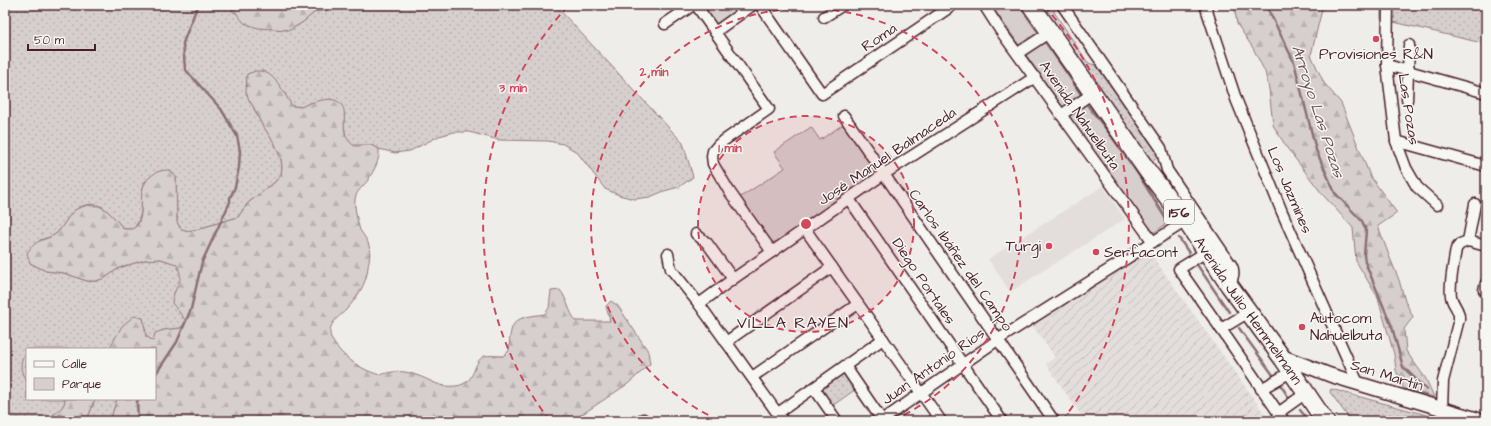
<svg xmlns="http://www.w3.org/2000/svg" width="1491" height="426" viewBox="0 0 1491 426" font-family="'Architects Daughter',sans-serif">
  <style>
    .built { fill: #e3dedc }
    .industrial { fill: url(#industrial-furrows) }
    .grass { fill: url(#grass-dots); stroke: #90777c }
    .forest { fill: url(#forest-firs); stroke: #90777c }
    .park { fill: #d7cfce; stroke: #90777c }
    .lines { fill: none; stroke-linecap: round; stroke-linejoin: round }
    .stream { stroke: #8a6f74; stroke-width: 2.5 }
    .street-casing { stroke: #4a1f2b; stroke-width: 13 }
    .secondary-casing { stroke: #4a1f2b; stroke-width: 16 }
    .highway-casing { stroke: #4a1f2b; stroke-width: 20 }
    .street { stroke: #f6f6f2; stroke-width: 10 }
    .secondary { stroke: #f6f6f2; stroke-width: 13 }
    .highway { stroke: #f6f6f2; stroke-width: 17 }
    .ring { fill: none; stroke: #d1495b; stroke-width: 2; stroke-dasharray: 7 5 }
    .poi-dot { fill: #d1495b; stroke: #f6f6f2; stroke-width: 1.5 }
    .labels { text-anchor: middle; stroke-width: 3; stroke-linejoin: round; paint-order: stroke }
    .shield { fill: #f6f6f2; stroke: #7e6067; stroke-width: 1 }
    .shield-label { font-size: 14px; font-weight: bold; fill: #4a1f2b }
    .street-label { font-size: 15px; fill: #4a1f2b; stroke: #f6f6f2 }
    .poi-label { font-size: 15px; fill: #4a1f2b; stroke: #f6f6f2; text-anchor: start }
    .water-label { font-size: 16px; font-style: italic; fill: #6f4e56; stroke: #f6f6f2 }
    .neighbourhood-label { font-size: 16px; letter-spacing: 1px; fill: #4a1f2b; stroke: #f6f6f2 }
    .centre { fill: #d1495b; stroke: #f6f6f2; stroke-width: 2 }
    .ring-label { font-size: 12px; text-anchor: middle; font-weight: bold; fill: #d1495b; stroke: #f6f6f2; stroke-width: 3; stroke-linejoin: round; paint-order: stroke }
  </style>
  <defs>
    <pattern id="industrial-furrows" width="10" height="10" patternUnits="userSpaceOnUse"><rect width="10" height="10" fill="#e3dedc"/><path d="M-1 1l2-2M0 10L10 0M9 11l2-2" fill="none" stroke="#c4bebd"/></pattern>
    <pattern id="grass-dots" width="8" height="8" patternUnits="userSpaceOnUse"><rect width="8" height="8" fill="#d7cfce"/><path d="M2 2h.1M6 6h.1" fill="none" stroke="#bab1b1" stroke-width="1.8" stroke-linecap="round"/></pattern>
    <pattern id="forest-firs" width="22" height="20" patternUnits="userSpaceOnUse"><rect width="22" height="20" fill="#d7cfce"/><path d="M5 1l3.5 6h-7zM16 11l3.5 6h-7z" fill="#bab1b1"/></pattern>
  </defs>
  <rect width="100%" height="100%" fill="#efedea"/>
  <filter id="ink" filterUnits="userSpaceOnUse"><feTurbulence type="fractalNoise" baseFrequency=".025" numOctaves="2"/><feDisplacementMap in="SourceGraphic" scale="8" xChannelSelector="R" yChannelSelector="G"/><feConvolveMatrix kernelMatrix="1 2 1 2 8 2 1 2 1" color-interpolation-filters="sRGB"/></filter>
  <g filter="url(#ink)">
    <path class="built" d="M 1103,186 L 1125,219 L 1010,292 L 988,259 Z"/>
    <path class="industrial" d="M 1148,250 L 1266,416 L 1258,421 L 1085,421 L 1046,364 L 1055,357 L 1032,325 Z"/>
    <g class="grass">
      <path d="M 5,5 L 230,5 L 233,12 L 274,29 L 290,30 L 303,22 L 315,12 L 350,5 L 555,5 L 683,143 L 693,177 L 679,187 L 664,191 L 650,197 L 634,199 L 619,195 L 605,189 L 577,152 L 563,144 L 548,141 L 499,140 L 469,132 L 454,132 L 439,136 L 410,151 L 395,153 L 379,149 L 371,145 L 353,146 C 345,138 344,131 344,120 L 309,103 L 302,107 L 292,106 L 279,85 L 249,100 L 253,106 L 261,123 L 275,144 L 281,159 L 282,167 L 281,175 L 275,182 L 248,203 L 238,217 L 198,229 L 189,231 L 181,229 L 177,222 L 176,177 L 145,181 C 138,199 146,215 133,229 L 124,229 C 118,223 112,215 105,209 C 95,201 80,204 72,213 C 66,219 63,227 57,233 C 52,237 46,238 40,240 L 30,263 L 46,271 L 64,273 L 87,281 L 96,281 L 105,278 L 119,268 L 144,260 L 161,259 L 177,264 C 185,277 180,282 173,295 L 186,321 L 181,328 L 164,330 L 153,341 L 146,336 L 143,318 L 114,342 L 109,349 L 27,349 L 27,353 L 22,359 L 24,376 L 27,382 L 27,399 L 65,399 C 65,407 59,411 52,416 L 56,421 L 5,421 Z"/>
      <path d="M 1041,5 L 1055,5 L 1054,12 L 1086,60 L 1089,63 L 1097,66 L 1155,148 L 1157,156 L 1152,162 Z"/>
      <path d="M 1381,5 L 1486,5 L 1486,44 L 1381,19 Z"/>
      <path d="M 844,372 L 856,389 L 832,406 L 819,388 Z"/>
      <path d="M 1331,389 L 1441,419 L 1441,421 L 1351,421 L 1330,392 Z"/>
      <path d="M 95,399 L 117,399 L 110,421 L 84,421 L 89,415 Z"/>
    </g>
    <g class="forest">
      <path d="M 230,5 L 350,5 L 315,12 L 303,22 L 290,30 L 258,28 L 244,23 Z"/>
      <path d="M 1234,5 L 1323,5 L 1311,55 L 1324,83 L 1341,103 L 1370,176 L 1397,213 L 1378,226 L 1390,258 L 1399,280 L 1405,301 L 1413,317 L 1404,329 L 1406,351 L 1426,379 L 1434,397 L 1404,389 L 1396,370 L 1394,354 L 1378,298 L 1356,261 L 1353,228 L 1323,195 L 1287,148 L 1273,125 L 1269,89 L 1265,72 L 1253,48 L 1237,24 Z"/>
      <path d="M 256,71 C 258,71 263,71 265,72 C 278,78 285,95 292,106 C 295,106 299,107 301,107 C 304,106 307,104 310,103 C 318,101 333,96 340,103 C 351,114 336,131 353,145 L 371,145 L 379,149 C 380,161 374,170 368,180 C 364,186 355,192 355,200 C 354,206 358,224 360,230 C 363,235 368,240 369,246 C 371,253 369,260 368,267 C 367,283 357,298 346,310 C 340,316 331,321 330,331 C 329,339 337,347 341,352 C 352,363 365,371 380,375 C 391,371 404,370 416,375 C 432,380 438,388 456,386 C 478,383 471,361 485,356 C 489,355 498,356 503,356 L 509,351 C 510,319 514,318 545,314 L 549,308 L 551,291 L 560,290 C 568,300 568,311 576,321 L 610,321 L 606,306 L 611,301 L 618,306 L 648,351 L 650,364 L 629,383 L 572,421 L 110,421 L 117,399 L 155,399 L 155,349 L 109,349 L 122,326 L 134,316 L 143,318 L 146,336 L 153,341 L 155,333 L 164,330 L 181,328 L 186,321 L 172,303 C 173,286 187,281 176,264 L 161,259 L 144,260 L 119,268 L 105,278 L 96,281 L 87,281 L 64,273 L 46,271 L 30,263 L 27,253 C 37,237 45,242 57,233 C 63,227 66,219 72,213 C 74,210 78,208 82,207 C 102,199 112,216 124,229 L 133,229 C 135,227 138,225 139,222 C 145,206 136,190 150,177 C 156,171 162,170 170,170 L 176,177 L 177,222 L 181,229 L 189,231 L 198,229 L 238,217 L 248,203 L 275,182 L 281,175 L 282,167 L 281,159 L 275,144 L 261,123 L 253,106 L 249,100 L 246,92 L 247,74 Z"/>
      <path d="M 27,353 L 27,382 C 20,371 18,363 27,353 Z"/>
      <path d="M 65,399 L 95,399 L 89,415 L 84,421 L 56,421 L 52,416 C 58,411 65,407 65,399 Z"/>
    </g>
    <g class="park">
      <path d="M 701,5 L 750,5 L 716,28 Z"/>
      <path d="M 991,5 L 1018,5 L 1170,221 L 1152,234 Z"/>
      <path d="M 845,123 L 875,169 L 875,175 L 778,242 L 772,242 L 739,198 L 785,168 L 774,152 L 811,127 L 820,140 Z"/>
    </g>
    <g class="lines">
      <g class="stream">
        <path d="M 1266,5 L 1294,62 L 1316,150 L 1335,193 L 1362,221 L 1366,230 L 1364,255 L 1365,262 L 1392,327 L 1403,367 L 1427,390"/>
        <path d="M 1052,50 L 1080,93"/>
        <path d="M 1088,106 L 1121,148"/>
        <path d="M 1134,167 L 1166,219"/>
        <path d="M 1179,238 L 1189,253"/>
        <path d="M 1198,266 L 1229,312"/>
        <path d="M 1239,328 L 1273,375"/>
        <path d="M 155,375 L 177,342 L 191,309 L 202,262 L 230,202 L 230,198 L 235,187 L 239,167 L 240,151 L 237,136 L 221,109 L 185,69 L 183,43 L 195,12 L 199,5"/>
        <path d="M 1280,384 L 1289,398"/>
        <path d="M 1300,410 L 1309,421"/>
        <path d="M 1444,418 L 1446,421"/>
        <path d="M 138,421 L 137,401 L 139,399"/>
      </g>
      <g class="street-casing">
        <g id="street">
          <path d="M 696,5 L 769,109 L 719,144 L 713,151 L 712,156 L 713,164 L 729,191 L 772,252"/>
          <path d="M 760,5 L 822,94 L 953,5"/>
          <path d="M 984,5 L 1000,30 L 1153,242"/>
          <path d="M 1062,5 L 1161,148 L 1167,170 L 1232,266 C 1235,273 1233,279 1229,285"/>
          <path d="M 1205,5 L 1236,99 L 1282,212 L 1358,383"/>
          <path d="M 1388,5 L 1387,65 L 1396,141 L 1406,168 L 1417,187 L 1437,205"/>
          <path d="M 824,17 L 843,5"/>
          <path d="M 665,24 L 693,5"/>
          <path d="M 715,32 L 753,5"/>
          <path d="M 1018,53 L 1050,32"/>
          <path d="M 1387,65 L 1486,93"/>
          <path d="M 1407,100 L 1409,45"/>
          <path d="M 1061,115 L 1093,93"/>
          <path d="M 844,116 L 1054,421"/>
          <path d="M 1396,141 L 1486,166"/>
          <path d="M 849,199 L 1002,421"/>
          <path d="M 805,229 L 941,421"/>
          <path d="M 696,234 L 707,243 L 733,279"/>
          <path d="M 1468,241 L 1475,204"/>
          <path d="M 1468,241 L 1486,246"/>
          <path d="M 1206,252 L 1179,269 L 1221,329"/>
          <path d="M 668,254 L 671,269 L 699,304 L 783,421"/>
          <path d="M 1484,290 L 1486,283"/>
          <path d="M 699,304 L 733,279 L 884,174 L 1035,77"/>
          <path d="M 1249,312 L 1221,329 L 1284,421"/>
          <path d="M 726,342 L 832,267"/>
          <path d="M 845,366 L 882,420"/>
          <path d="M 752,377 L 858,304"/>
          <path d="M 814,388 L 837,421"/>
          <path d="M 1261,389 L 1291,372"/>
          <path d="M 1442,408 L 1443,381 L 1459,319 C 1460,309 1452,305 1451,296 C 1449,284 1454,262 1456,249 L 1460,244 L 1468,241"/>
          <path d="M 778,413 L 883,339"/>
          <path d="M 1278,413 L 1306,393"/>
          <path d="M 639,421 L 643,419 L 644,421"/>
          <path d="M 881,421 L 999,339 L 1186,221"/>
        </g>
      </g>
      <g class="secondary-casing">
        <path id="secondary" d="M 1283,359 L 1286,358 L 1330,375 L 1483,421"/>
      </g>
      <g class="highway-casing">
        <g id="highway">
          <path id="s1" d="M 1031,5 L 1149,173 L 1186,221 L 1229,285 L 1283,359 L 1325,421"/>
        </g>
      </g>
      <use href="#street" class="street"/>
      <use href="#secondary" class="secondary"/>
      <use href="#highway" class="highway"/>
    </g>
  </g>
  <circle cx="806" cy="224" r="108" fill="#d1495b" fill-opacity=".12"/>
  <g class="ring">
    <circle cx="806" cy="224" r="108"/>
    <path d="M719 420A215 215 0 1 1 893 420"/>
    <path d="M550 421A323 323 0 0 1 568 6M1044 6A323 323 0 0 1 1062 421"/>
  </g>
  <g class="poi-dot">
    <circle cx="1376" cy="39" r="4"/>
    <circle cx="1049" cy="246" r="4"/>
    <circle cx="1096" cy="252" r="4"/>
    <circle cx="1302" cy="327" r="4"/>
  </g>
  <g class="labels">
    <rect class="shield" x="1164" y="200" width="30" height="24" rx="3"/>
    <g class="shield-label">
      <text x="1179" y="217">156</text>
    </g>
    <g class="street-label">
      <text transform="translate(879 37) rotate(-34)" y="5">Roma</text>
      <text transform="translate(1409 109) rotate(81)" y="5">Las Pozas</text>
      <text transform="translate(1080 115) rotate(55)" y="5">Avenida Nahuelbuta</text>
      <text transform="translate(887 156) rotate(-34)" y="5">José Manuel Balmaceda</text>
      <text transform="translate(1290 190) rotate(67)" y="5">Los Jazmines</text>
      <text transform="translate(961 260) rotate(55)" y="5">Carlos Ibáñez del Campo</text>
      <text transform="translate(924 281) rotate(56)" y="5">Diego Portales</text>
      <text dy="5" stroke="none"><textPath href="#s1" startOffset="375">Avenida Julio Hemmelmann</textPath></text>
      <text transform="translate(933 366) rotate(-35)" y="5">Juan Antonio Ríos</text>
      <text transform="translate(1387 375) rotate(17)" y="5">San Martín</text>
    </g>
    <g class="poi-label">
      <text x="1376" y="59" text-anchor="middle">Provisiones R&amp;N</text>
      <text x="1041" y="251" text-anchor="end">Turgi</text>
      <text x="1104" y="257">Serfacont</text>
      <text x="1310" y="323">Autocom<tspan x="1310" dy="17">Nahuelbuta</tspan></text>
    </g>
    <g class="water-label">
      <text transform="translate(1319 111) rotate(72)" y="6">Arroyo Las Pozas</text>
    </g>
    <g class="neighbourhood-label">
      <text x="793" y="328">VILLA RAYEN</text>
    </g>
  </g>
  <circle cx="806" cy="224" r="6" class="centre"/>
  <g class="ring-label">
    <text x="654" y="76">2 min</text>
    <text x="513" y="92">3 min</text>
    <text x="730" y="152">1 min</text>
  </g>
  <rect width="1491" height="426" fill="none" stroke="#f6f6f2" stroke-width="20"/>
  <rect x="10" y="10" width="1471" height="406" fill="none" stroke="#4a1f2b" stroke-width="1.5" filter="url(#ink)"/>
  <rect x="26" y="348" width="130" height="52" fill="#f6f6f2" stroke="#b1a0a2"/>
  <rect x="34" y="361" width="20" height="6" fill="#f6f6f2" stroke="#b1a0a2"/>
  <text x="62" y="368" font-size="12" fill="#4a1f2b">Calle</text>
  <rect x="34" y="378" width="20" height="12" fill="#d7cfce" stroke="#b1a0a2"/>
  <text x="62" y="388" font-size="12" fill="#4a1f2b">Parque</text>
  <path d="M28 44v6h67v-6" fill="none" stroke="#4a1f2b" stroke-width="2"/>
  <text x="34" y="44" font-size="12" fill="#4a1f2b" stroke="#f6f6f2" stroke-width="3" paint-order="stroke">50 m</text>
</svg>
